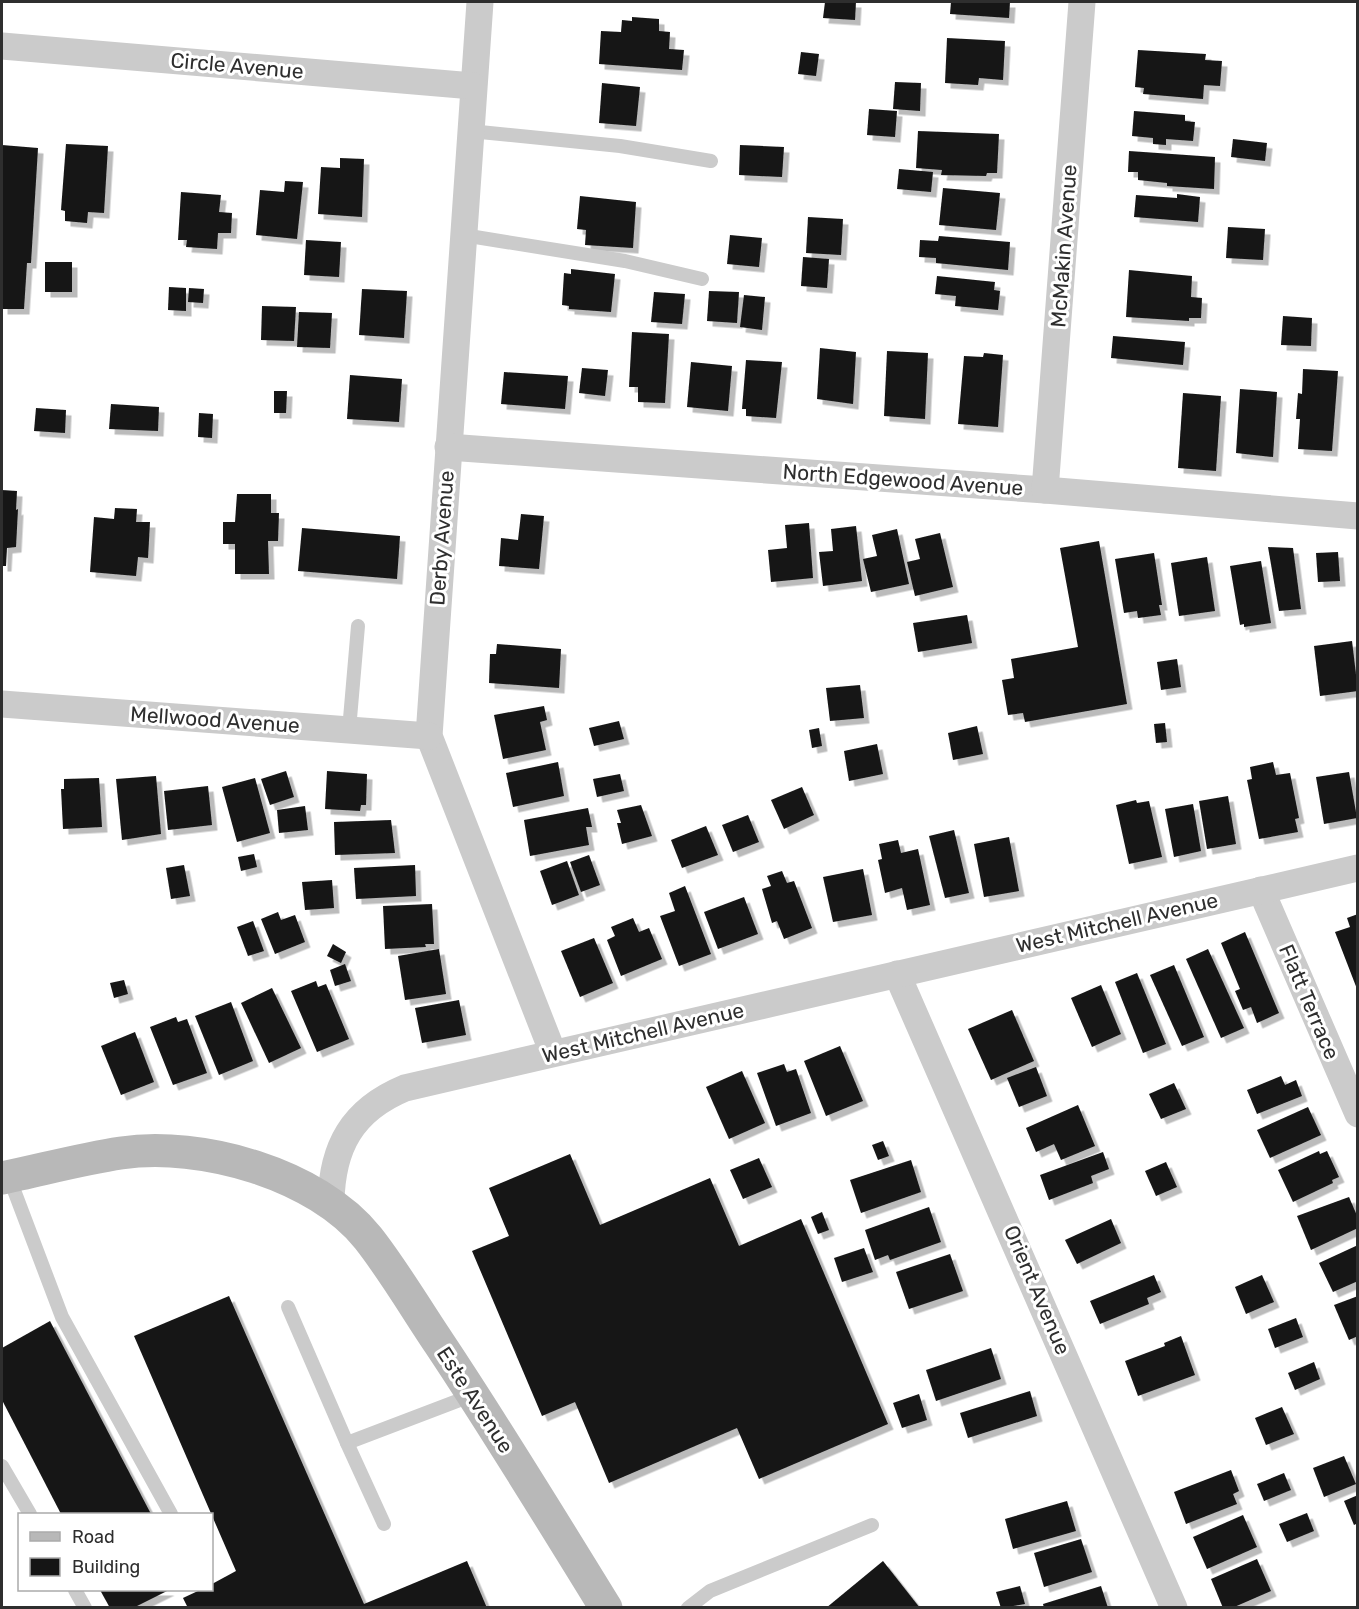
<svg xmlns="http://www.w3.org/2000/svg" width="1359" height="1609" viewBox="0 0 1359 1609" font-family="Rubik,sans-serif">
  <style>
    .building { fill: #151515; filter: url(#shadow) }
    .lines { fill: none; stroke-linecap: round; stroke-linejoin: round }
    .lane { stroke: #cbcbcb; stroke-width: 14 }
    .street { stroke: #cbcbcb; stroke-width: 27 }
    .secondary { stroke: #b8b8b8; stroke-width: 33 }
    .labels { text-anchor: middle; stroke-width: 6; stroke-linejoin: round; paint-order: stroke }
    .street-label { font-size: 21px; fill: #2e2e2e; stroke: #fff }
  </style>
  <defs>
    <filter id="shadow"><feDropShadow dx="5.5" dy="5.5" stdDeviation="0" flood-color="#0004"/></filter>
  </defs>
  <rect width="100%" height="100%" fill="#fff"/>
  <g class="building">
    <path d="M 825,2 L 856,2 L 855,20 L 823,18 Z"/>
    <path d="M 951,2 L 1010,2 L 1009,18 L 950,14 Z"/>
    <path d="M 632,17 L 659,19 L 659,31 L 670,32 L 669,49 L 684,50 L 682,70 L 599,64 L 601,31 L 621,32 L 622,20 L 632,21 Z"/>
    <path d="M 947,38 L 1005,41 L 1003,80 L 979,78 L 978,85 L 945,83 Z"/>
    <path d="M 1138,50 L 1206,54 L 1205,60 L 1222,61 L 1220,86 L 1204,85 L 1203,99 L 1143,94 L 1144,88 L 1135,87 Z"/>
    <path d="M 801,52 L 819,54 L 816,76 L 798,74 Z"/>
    <path d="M 895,82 L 921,83 L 920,111 L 893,109 Z"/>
    <path d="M 602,83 L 640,87 L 636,126 L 599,123 Z"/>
    <path d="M 869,109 L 897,111 L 895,137 L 867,135 Z"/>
    <path d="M 1134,111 L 1185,115 L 1185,121 L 1195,122 L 1193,141 L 1166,139 L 1166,145 L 1153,144 L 1153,138 L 1132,136 Z"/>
    <path d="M 918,131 L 999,134 L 997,173 L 987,173 L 986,176 L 941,175 L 942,170 L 916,168 Z"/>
    <path d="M 1233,139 L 1267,143 L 1265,161 L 1231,157 Z"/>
    <path d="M 66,144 L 108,146 L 104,213 L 88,212 L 87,223 L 65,221 L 65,211 L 61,210 Z"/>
    <path d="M 2,145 L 38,148 L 31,263 L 27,263 L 24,309 L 2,309 Z"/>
    <path d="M 740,145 L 784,147 L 782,177 L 739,175 Z"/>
    <path d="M 1129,151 L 1215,157 L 1214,189 L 1167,186 L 1167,183 L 1138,180 L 1138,172 L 1128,172 Z"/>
    <path d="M 340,158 L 364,159 L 362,217 L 318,214 L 321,167 L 340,168 Z"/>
    <path d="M 899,169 L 933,172 L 931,192 L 897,189 Z"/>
    <path d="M 285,181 L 303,182 L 297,239 L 256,235 L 260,190 L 284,192 Z"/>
    <path d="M 943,188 L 1000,193 L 996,230 L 939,225 Z"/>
    <path d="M 181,192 L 221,195 L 219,212 L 232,213 L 231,233 L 218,233 L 217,249 L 186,247 L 187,240 L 178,240 Z"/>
    <path d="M 1177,194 L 1200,197 L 1198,222 L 1134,217 L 1136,195 L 1177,198 Z"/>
    <path d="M 580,196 L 636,202 L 633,248 L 585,245 L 586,230 L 577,229 Z"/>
    <path d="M 808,217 L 843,219 L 841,255 L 806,253 Z"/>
    <path d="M 1228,227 L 1265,229 L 1263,260 L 1226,258 Z"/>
    <path d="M 730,235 L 762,238 L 759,267 L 727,264 Z"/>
    <path d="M 939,236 L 1010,242 L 1008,270 L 936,263 L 936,258 L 919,257 L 920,240 L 938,241 Z"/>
    <path d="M 306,240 L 341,242 L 339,277 L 304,275 Z"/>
    <path d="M 803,257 L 829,259 L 827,288 L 801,286 Z"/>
    <rect x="45" y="262" width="27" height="30"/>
    <path d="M 571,269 L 615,274 L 611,312 L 569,309 L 569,306 L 562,305 L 564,273 L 571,274 Z"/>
    <path d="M 1129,270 L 1192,276 L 1191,297 L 1202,298 L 1201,318 L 1189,318 L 1189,321 L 1126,317 Z"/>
    <path d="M 937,276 L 995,282 L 994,290 L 1000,291 L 998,310 L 955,306 L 956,296 L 935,294 Z"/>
    <path d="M 169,287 L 186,288 L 186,311 L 168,310 Z"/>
    <path d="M 189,288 L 204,289 L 203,303 L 188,302 Z"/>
    <path d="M 362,289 L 407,291 L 404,338 L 359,335 Z"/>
    <path d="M 709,291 L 739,292 L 737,323 L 707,321 Z"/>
    <path d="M 654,292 L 685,294 L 682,324 L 651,322 Z"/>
    <path d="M 744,295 L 765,297 L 762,330 L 740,327 Z"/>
    <path d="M 262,306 L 296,307 L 294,341 L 261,340 Z"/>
    <path d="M 299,312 L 332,313 L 330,348 L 297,347 Z"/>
    <path d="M 1283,316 L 1312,318 L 1311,346 L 1281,345 Z"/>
    <path d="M 632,332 L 669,334 L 665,403 L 638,402 L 638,387 L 629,387 Z"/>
    <path d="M 1113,336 L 1185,342 L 1183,365 L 1111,358 Z"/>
    <path d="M 820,348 L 856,352 L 853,404 L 817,399 Z"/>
    <path d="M 887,351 L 928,353 L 925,419 L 884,416 Z"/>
    <path d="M 984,353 L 1003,355 L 998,427 L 958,424 L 964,356 L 983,357 Z"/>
    <path d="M 746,360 L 782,362 L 776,418 L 746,416 L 746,409 L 742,409 Z"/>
    <path d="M 691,362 L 732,366 L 728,411 L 687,407 Z"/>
    <path d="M 582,368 L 608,370 L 605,396 L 579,393 Z"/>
    <path d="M 1303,369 L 1338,371 L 1332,451 L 1298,449 L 1300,419 L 1296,419 L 1298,393 L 1302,394 Z"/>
    <path d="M 504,372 L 568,376 L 565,409 L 501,404 Z"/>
    <path d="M 350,375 L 402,379 L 399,422 L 347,419 Z"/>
    <path d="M 1240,389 L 1277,392 L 1273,457 L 1236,453 Z"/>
    <path d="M 274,391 L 287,391 L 286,413 L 274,413 Z"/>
    <path d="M 1183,393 L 1221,396 L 1216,471 L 1178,468 Z"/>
    <path d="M 111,404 L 159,407 L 158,431 L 109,429 Z"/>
    <path d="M 36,408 L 66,410 L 65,433 L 34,431 Z"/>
    <path d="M 199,413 L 213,414 L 212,438 L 198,437 Z"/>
    <path d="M 2,490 L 17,491 L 16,510 L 18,509 L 16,547 L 7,548 L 6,566 L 2,566 Z"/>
    <path d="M 237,494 L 271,494 L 271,513 L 279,513 L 278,541 L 268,541 L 269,574 L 235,574 L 235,544 L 223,544 L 223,522 L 235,522 Z"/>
    <path d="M 115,508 L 137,509 L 136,522 L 150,522 L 148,558 L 138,557 L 136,576 L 90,572 L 94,517 L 114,519 Z"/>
    <path d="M 521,514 L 544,516 L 539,569 L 499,566 L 501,538 L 518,540 Z"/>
    <path d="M 809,523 L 813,578 L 771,582 L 768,550 L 787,548 L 785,525 Z"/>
    <path d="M 856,526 L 862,581 L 823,586 L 819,552 L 833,551 L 831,529 Z"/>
    <path d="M 302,528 L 400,536 L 397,579 L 298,571 Z"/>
    <path d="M 897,529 L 909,584 L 871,592 L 863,559 L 877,556 L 872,535 Z"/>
    <path d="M 940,533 L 953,587 L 915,596 L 907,562 L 920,559 L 915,539 Z"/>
    <path d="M 1099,541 L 1127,704 L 1025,722 L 1023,713 L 1008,715 L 1002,680 L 1014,678 L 1011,659 L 1078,647 L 1060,548 Z"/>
    <path d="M 1268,547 L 1293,548 L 1301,609 L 1279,611 Z"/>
    <path d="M 1338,552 L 1340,581 L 1318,582 L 1316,553 Z"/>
    <path d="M 1154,553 L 1162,605 L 1159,605 L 1161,615 L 1138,618 L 1137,611 L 1124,613 L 1115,559 Z"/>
    <path d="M 1207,557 L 1215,611 L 1179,616 L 1171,563 Z"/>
    <path d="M 1261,561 L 1271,623 L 1244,627 L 1244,624 L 1240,625 L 1230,566 Z"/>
    <path d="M 967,615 L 972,643 L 918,652 L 913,623 Z"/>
    <path d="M 1352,641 L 1358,691 L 1320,696 L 1314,646 Z"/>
    <path d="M 497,644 L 561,649 L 559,688 L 489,683 L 490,654 L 496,654 Z"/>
    <path d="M 1177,659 L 1181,687 L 1161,690 L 1157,662 Z"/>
    <path d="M 860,685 L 864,718 L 830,721 L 826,688 Z"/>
    <path d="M 544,706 L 547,720 L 540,722 L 546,750 L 503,759 L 494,715 Z"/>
    <path d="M 619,721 L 624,739 L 594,746 L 589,728 Z"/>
    <path d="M 1165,723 L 1167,742 L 1156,743 L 1154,724 Z"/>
    <path d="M 977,726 L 983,754 L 953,760 L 948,733 Z"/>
    <path d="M 819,728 L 822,746 L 812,748 L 809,730 Z"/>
    <path d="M 877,744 L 883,774 L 849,781 L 844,751 Z"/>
    <path d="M 558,762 L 564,796 L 513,807 L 506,773 Z"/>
    <path d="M 1273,762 L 1276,775 L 1290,773 L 1299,818 L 1295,819 L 1298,832 L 1259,839 L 1247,780 L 1252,779 L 1250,767 Z"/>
    <path d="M 286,771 L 294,797 L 270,805 L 261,779 Z"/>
    <path d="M 327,771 L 367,774 L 366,805 L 361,805 L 360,811 L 325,809 Z"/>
    <path d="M 1349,772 L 1357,818 L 1324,824 L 1316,777 Z"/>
    <path d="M 620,774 L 624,791 L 597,797 L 593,779 Z"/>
    <path d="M 156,776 L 161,834 L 122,840 L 116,779 Z"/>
    <path d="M 99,778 L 102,827 L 63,829 L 61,789 L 64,789 L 64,779 Z"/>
    <path d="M 255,778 L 270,833 L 237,842 L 222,787 Z"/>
    <path d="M 208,786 L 212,825 L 168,830 L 164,791 Z"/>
    <path d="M 802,787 L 814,815 L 784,829 L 771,800 Z"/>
    <path d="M 1228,796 L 1236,844 L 1207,849 L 1199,801 Z"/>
    <path d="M 1136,800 L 1137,803 L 1149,801 L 1162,857 L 1129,864 L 1116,805 Z"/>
    <path d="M 1193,804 L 1201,851 L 1174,857 L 1165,809 Z"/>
    <path d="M 641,805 L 652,836 L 622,844 L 617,823 L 621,823 L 617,810 Z"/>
    <path d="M 305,806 L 308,830 L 279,833 L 277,810 Z"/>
    <path d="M 588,808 L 592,827 L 586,827 L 589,845 L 530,856 L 524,820 Z"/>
    <path d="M 748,815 L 759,842 L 733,852 L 722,825 Z"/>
    <path d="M 391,820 L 395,853 L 335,855 L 334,822 Z"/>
    <path d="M 706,826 L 718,855 L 682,868 L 671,840 Z"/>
    <path d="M 954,830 L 969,893 L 945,898 L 929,836 Z"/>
    <path d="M 1009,837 L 1019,891 L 984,897 L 974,844 Z"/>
    <path d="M 898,840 L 901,853 L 918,849 L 930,905 L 907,910 L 902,888 L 885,893 L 878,860 L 882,859 L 879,844 Z"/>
    <path d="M 254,854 L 257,867 L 241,871 L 238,857 Z"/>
    <path d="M 589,855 L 600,885 L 581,892 L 570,862 Z"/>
    <path d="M 567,861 L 579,895 L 552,905 L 540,871 Z"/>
    <path d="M 184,865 L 190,896 L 171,899 L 166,868 Z"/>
    <path d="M 415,865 L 416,896 L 356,899 L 354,868 Z"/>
    <path d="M 863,869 L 872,915 L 833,922 L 823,877 Z"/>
    <path d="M 782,871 L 787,883 L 794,881 L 812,928 L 784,939 L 777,921 L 772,923 L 762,889 L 771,886 L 767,876 Z"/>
    <path d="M 332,880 L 334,908 L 305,910 L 302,882 Z"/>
    <path d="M 685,886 L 711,954 L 679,966 L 660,916 L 675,911 L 669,893 Z"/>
    <path d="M 744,897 L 758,934 L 718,949 L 704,912 Z"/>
    <path d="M 432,904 L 434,944 L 425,944 L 426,947 L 385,949 L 383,906 Z"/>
    <path d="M 278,912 L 281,920 L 295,915 L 305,942 L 275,954 L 261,919 Z"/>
    <path d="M 1358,914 L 1358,989 L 1357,989 L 1335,932 L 1350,927 L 1347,918 Z"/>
    <path d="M 633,918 L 639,932 L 649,928 L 662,959 L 621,976 L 607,940 L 615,936 L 611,927 Z"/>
    <path d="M 253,921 L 264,951 L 248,956 L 237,927 Z"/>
    <path d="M 1245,932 L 1279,1013 L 1257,1023 L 1251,1007 L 1243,1010 L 1235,991 L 1240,989 L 1221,943 Z"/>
    <path d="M 594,938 L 613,983 L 580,997 L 561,951 Z"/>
    <path d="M 333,944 L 346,952 L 341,963 L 327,956 Z"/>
    <path d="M 439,949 L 446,994 L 405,1000 L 398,956 Z"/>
    <path d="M 1208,949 L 1244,1028 L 1221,1038 L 1186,959 Z"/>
    <path d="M 345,964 L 351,981 L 335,986 L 330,970 Z"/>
    <path d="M 1174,965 L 1204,1037 L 1182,1046 L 1150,975 Z"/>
    <path d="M 1137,973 L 1166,1044 L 1143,1053 L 1115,982 Z"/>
    <path d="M 124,980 L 128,994 L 114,998 L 110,983 Z"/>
    <path d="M 316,981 L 318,987 L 326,984 L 349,1039 L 317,1052 L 291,991 Z"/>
    <path d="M 1101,985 L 1121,1034 L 1092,1047 L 1071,998 Z"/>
    <path d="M 272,988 L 301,1048 L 269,1063 L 241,1003 Z"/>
    <path d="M 459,1000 L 466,1035 L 422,1043 L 415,1008 Z"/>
    <path d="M 231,1002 L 253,1061 L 219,1075 L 195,1016 Z"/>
    <path d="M 1012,1010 L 1034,1061 L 991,1080 L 968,1029 Z"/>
    <path d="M 176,1017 L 178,1022 L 187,1019 L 207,1073 L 173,1085 L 150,1027 Z"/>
    <path d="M 135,1032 L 154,1082 L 121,1095 L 101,1046 Z"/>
    <path d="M 840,1046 L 863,1101 L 826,1116 L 804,1061 Z"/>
    <path d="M 784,1064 L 787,1072 L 796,1069 L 811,1113 L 776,1126 L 757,1073 Z"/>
    <path d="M 1036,1067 L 1047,1096 L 1019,1107 L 1007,1078 Z"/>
    <path d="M 742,1071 L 765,1123 L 729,1139 L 706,1087 Z"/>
    <path d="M 1281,1076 L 1285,1085 L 1296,1080 L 1302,1096 L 1257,1114 L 1247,1090 Z"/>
    <path d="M 1174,1083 L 1186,1109 L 1161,1119 L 1149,1094 Z"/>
    <path d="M 1078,1105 L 1095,1146 L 1061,1160 L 1054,1144 L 1036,1152 L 1026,1128 Z"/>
    <path d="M 1308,1107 L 1321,1135 L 1270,1158 L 1257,1130 Z"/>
    <path d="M 883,1141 L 889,1156 L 878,1160 L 872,1145 Z"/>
    <path d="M 1319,1151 L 1320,1154 L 1327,1151 L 1339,1177 L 1332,1180 L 1333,1183 L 1293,1202 L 1278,1170 Z"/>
    <path d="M 1103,1152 L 1109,1169 L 1091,1176 L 1093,1183 L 1049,1200 L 1040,1175 Z"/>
    <path d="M 570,1154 L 600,1225 L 710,1178 L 739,1246 L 801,1219 L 888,1424 L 759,1479 L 737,1428 L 609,1483 L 575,1402 L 542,1416 L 472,1251 L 509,1236 L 489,1188 Z"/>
    <path d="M 759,1158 L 772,1187 L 743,1199 L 730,1170 Z"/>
    <path d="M 911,1160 L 921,1192 L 861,1213 L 850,1180 Z"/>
    <path d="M 1166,1162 L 1177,1187 L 1156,1196 L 1145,1171 Z"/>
    <path d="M 1349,1197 L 1358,1218 L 1358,1228 L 1311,1250 L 1297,1216 Z"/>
    <path d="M 929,1207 L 941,1242 L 890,1260 L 888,1255 L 875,1260 L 865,1230 Z"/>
    <path d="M 822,1212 L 829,1230 L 818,1234 L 811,1217 Z"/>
    <path d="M 1111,1219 L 1121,1243 L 1077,1264 L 1065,1240 Z"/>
    <path d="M 1358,1245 L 1358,1281 L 1333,1292 L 1319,1263 Z"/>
    <path d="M 864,1248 L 873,1272 L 842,1282 L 834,1258 Z"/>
    <path d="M 950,1254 L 963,1291 L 909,1309 L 896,1272 Z"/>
    <path d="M 1154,1275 L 1161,1292 L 1147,1298 L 1149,1304 L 1100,1324 L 1090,1301 Z"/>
    <path d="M 1262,1275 L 1274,1302 L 1246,1314 L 1235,1287 Z"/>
    <path d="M 229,1296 L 364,1604 L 467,1561 L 487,1608 L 188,1608 L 183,1598 L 200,1590 L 212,1590 L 212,1584 L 236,1571 L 134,1336 Z"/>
    <path d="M 1358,1296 L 1358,1336 L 1349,1340 L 1334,1305 Z"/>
    <path d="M 1296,1318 L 1303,1337 L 1275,1348 L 1268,1329 Z"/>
    <path d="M 50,1321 L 151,1514 L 61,1514 L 2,1400 L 2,1348 Z"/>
    <path d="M 1181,1336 L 1195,1375 L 1138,1396 L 1125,1361 L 1165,1346 L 1164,1343 Z"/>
    <path d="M 991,1348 L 1001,1379 L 936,1401 L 926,1370 Z"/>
    <path d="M 1314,1362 L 1320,1379 L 1295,1390 L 1288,1373 Z"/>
    <path d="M 1030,1391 L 1037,1416 L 968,1438 L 960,1413 Z"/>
    <path d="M 919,1394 L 927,1420 L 902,1428 L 893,1403 Z"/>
    <path d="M 1282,1407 L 1294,1434 L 1266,1445 L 1255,1418 Z"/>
    <path d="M 1344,1456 L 1356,1484 L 1324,1497 L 1313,1468 Z"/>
    <path d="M 1231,1470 L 1239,1491 L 1233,1494 L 1237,1504 L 1186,1524 L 1174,1492 Z"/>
    <path d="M 1284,1473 L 1291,1490 L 1264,1501 L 1257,1484 Z"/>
    <path d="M 1358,1495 L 1358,1523 L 1354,1525 L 1344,1501 Z"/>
    <path d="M 1067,1501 L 1076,1531 L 1013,1549 L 1005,1519 Z"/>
    <path d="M 1307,1513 L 1314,1531 L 1287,1542 L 1279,1524 Z"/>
    <path d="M 1243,1515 L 1257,1547 L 1207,1569 L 1193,1537 Z"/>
    <path d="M 1081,1539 L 1092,1572 L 1044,1587 L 1034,1553 Z"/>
    <path d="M 1257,1559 L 1271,1591 L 1232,1608 L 1223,1608 L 1211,1579 Z"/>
    <path d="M 883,1561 L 920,1608 L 826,1608 Z"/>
    <path d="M 1020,1586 L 1025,1604 L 1001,1608 L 996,1592 Z"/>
    <path d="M 1101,1586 L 1108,1608 L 1044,1608 L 1043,1604 Z"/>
    <path d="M 100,1590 L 169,1590 L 133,1608 L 110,1608 Z"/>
  </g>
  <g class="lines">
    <g class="lane">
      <path d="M 470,131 L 620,146 L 711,161"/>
      <path d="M 463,235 L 625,261 L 702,279"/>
      <path d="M 349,730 L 358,626"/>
      <path d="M 9,1177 L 62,1317 L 171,1514"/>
      <path d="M 288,1307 L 347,1443 L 473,1395"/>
      <path d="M 347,1443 L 384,1524"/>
      <path d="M 2,1466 L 30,1514"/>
      <path d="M 75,1590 L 85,1608"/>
      <path d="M 688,1608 L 710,1591 L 872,1525"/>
    </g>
    <g class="street">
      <path d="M 480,2 L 429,736 L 553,1053"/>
      <path d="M 2,46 L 473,86"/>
      <path d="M 448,447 L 1045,490 L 1358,516"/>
      <path d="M 1045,490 L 1082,2"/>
      <path d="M 2,704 L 429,736"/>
      <path d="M 1261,890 L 1358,1114"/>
      <path d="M 897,974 L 1174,1608"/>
      <path d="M 331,1202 C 332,1147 352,1110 405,1088 L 1358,868"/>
    </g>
    <path class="secondary" d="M 2,1178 C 41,1170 81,1159 121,1153 C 201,1141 317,1174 368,1238 C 394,1271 416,1309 439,1343 C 497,1430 551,1519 606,1608"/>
  </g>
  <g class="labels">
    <g class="street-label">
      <text transform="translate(237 66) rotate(5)" y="7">Circle Avenue</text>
      <text transform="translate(1064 246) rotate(-86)" y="7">McMakin Avenue</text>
      <text transform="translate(903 480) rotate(4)" y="7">North Edgewood Avenue</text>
      <text transform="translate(442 538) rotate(-86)" y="7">Derby Avenue</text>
      <text transform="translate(215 720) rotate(4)" y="7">Mellwood Avenue</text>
      <text transform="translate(1117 923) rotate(-13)" y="7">West Mitchell Avenue</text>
      <text transform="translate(1309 1002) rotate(67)" y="7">Flatt Terrace</text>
      <text transform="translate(643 1033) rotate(-13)" y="7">West Mitchell Avenue</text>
      <text transform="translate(1037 1290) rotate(67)" y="7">Orient Avenue</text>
      <text transform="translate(475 1400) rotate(57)" y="7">Este Avenue</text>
    </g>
  </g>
  <rect width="1359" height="1609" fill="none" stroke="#2e2e2e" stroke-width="6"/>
  <rect x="18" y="1513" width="195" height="78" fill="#ffffff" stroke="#ababab" stroke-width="1.5"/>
  <rect x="30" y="1532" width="30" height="9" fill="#b8b8b8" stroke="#ababab" stroke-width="1.5"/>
  <text x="72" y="1543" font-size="18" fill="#2e2e2e">Road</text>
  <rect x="30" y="1558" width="30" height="18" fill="#151515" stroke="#ababab" stroke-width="1.5"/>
  <text x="72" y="1573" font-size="18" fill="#2e2e2e">Building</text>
</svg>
